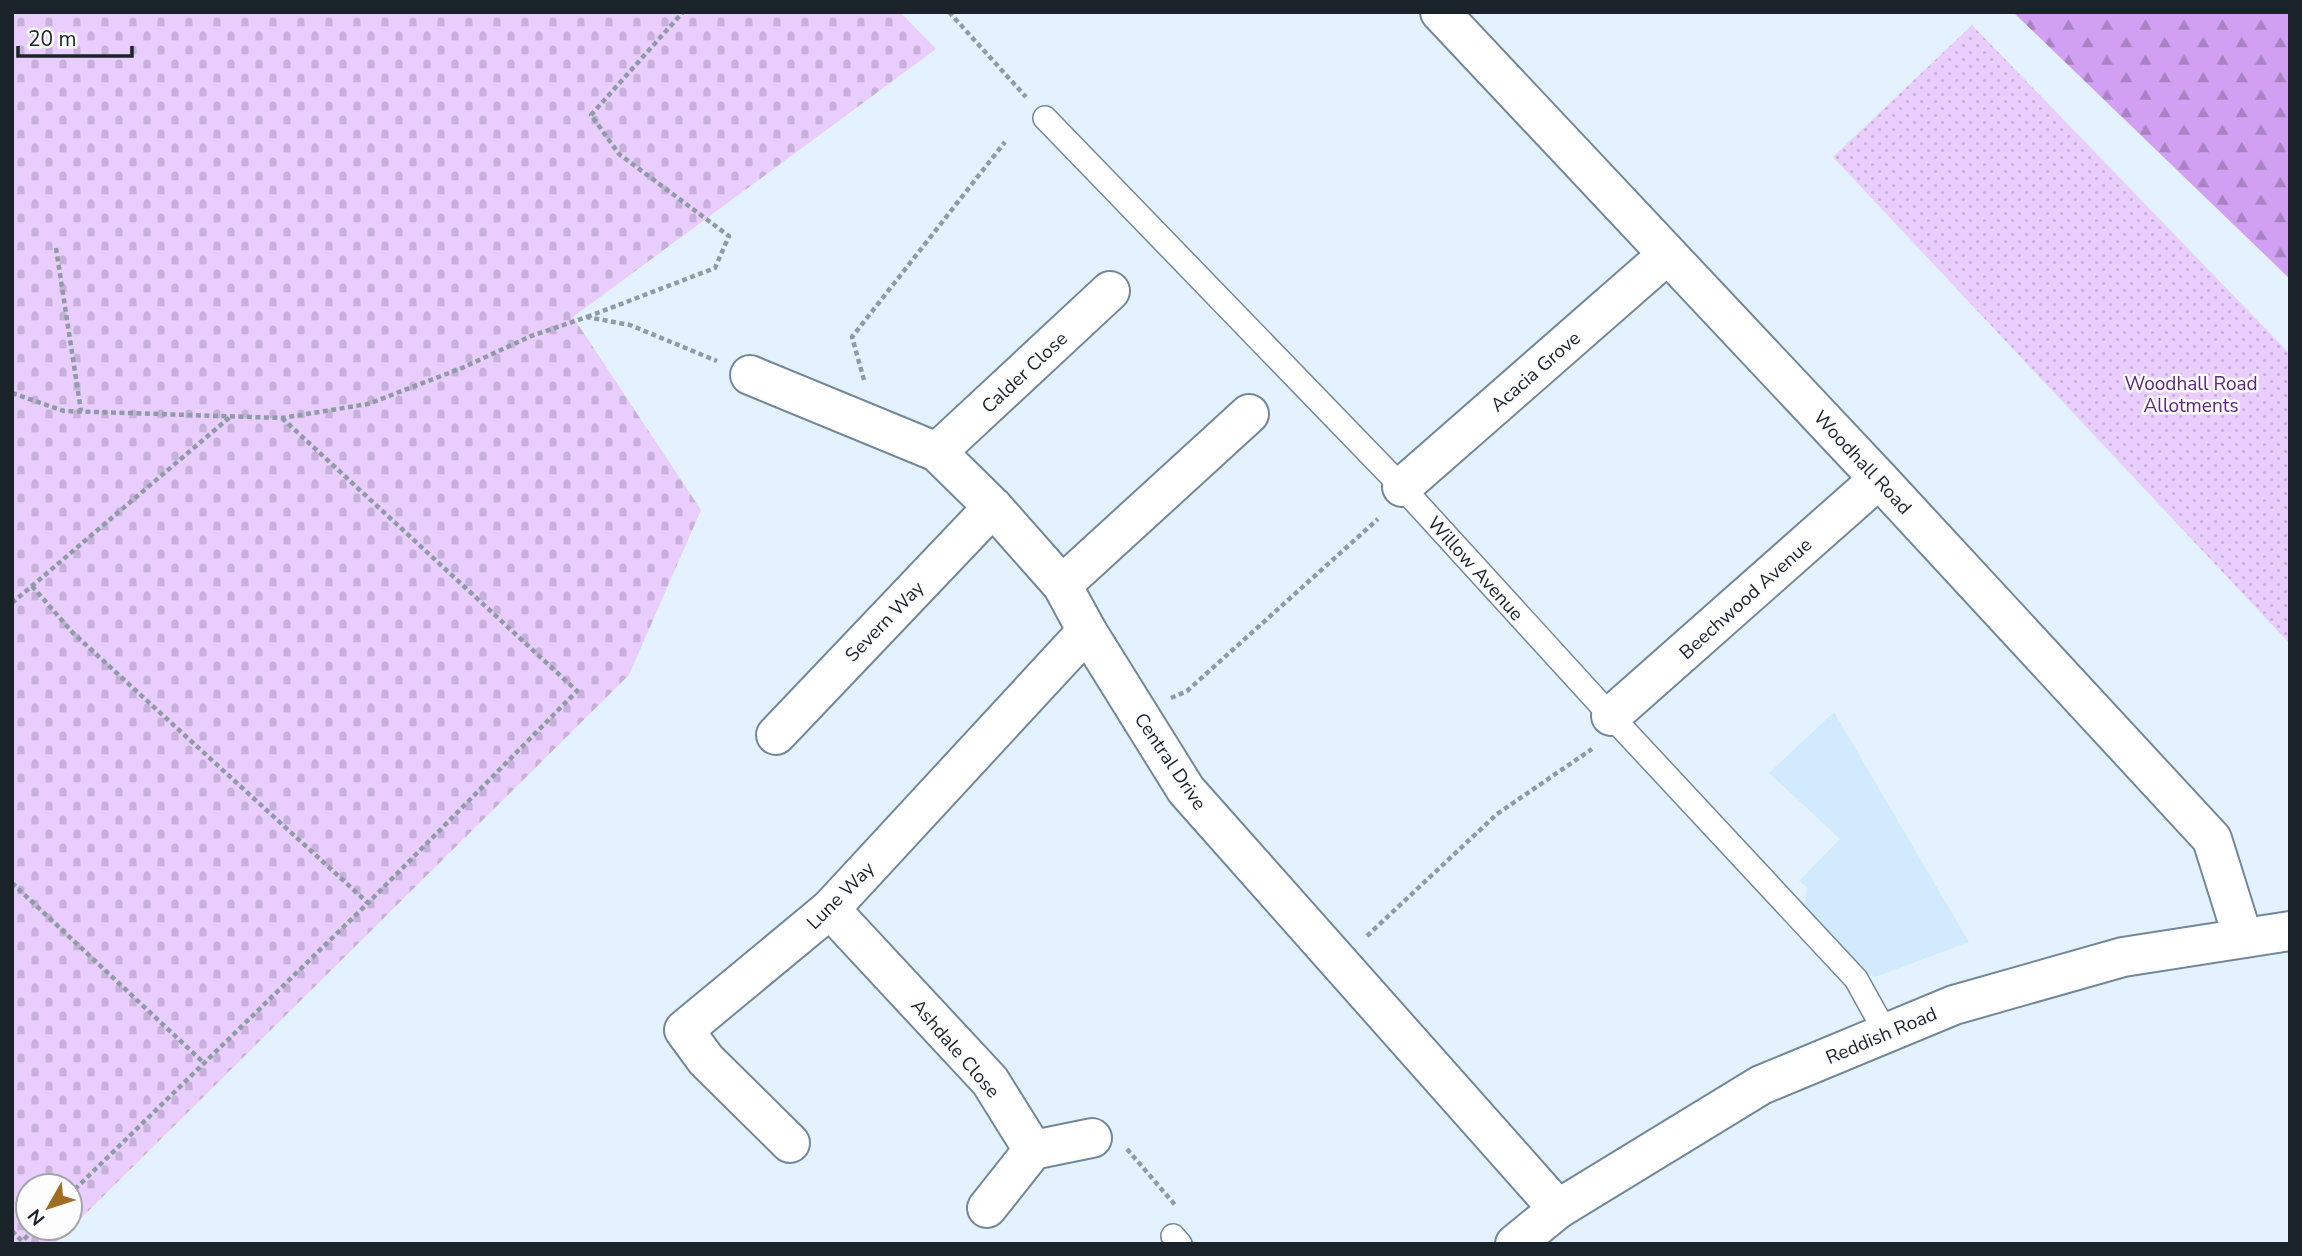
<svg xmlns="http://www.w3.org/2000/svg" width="2302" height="1256" viewBox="0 0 2302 1256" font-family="'Nunito Sans',sans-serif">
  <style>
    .built { fill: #d2eafe }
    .forest { fill: url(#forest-firs) }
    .cemetery { fill: url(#cemetery-stones); fill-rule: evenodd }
    .garden { fill: url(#garden-dots) }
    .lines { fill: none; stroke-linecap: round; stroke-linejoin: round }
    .lane-casing { stroke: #72889a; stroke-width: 26 }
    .street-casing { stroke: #72889a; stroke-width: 42 }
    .secondary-casing { stroke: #72889a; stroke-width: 42 }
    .path { stroke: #8f9ca5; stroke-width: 4.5; stroke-dasharray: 5 3.5; stroke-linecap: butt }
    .lane { stroke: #fff; stroke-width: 23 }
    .street { stroke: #fff; stroke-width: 38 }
    .secondary { stroke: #fff; stroke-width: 38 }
    .labels { text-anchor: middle; stroke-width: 5; stroke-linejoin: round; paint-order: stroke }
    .street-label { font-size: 19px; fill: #1a232a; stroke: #fdfdfd }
    .park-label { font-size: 19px; fill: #602382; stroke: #fdfdfd }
  </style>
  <defs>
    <pattern id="forest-firs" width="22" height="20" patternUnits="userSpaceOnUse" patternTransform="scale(1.75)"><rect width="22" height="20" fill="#d1a0f2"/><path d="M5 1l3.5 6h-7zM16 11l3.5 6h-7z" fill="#a982c4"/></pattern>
    <pattern id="cemetery-stones" width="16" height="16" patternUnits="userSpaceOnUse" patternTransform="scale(1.75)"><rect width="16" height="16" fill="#e9cdfd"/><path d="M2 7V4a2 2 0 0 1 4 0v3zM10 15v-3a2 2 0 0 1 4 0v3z" fill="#c7b0d9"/></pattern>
    <pattern id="garden-dots" width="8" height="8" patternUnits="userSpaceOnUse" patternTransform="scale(1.75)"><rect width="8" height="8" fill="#e9cdfd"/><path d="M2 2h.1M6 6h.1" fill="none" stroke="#c7b0d9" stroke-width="1.8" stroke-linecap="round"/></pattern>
  </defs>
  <rect width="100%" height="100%" fill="#e3f2fe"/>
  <path class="built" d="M 1834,712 L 1969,942 L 1875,977 L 1859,969 L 1804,908 L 1807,887 L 1799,881 L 1840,839 L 1769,773 Z"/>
  <path class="forest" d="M 2013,12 L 2290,12 L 2290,279 Z"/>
  <path class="cemetery" d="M 12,12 L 900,12 L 936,49 L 573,317 L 701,510 L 629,675 L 55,1244 L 12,1244 ZM 28,1186 L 70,1186 L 70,1228 L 28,1228 Z"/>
  <path class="garden" d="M 1972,25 L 2290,354 L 2290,644 L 1833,157 Z"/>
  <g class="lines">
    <g class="lane-casing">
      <g id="lane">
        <path d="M 1045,118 L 1402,487 L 1611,716 L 1856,979 L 1886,1033"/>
        <path d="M 1173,1236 L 1180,1244"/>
      </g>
    </g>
    <g class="street-casing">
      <g id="street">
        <path d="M 1440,12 L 1879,479 L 2212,839 L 2243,938"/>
        <path d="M 750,375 L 937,452 L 993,507 L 1062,585 L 1087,631 L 1186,790 L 1558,1209"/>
        <path d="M 937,452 L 1110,291"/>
        <path d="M 1402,487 L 1667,255"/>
        <path d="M 1062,585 L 1249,414"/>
        <path d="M 1611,716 L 1879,479"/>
        <path d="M 776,735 L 993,507"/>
        <path d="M 830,909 L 990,1081 L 1033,1150 L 1092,1138"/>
        <path d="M 790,1143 L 706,1060 L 684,1030 L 830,909 L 1087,631"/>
        <path d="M 987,1208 L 1033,1150"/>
      </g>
    </g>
    <g class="secondary-casing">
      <path id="secondary" d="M 1515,1244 L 1558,1209 L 1761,1085 L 1954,1005 L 2123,957 L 2290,931"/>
    </g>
    <g class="path">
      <path d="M 949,12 L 1026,97"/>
      <path d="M 56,248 L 81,411"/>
      <path d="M 587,317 L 715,268 L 729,236 L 619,154 L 591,115 L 683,12"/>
      <path d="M 864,380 L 852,337 L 1005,142"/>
      <path d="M 12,393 L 64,411 L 282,418 L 368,404 L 462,368 L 531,336 L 587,317 L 630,325 L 717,361"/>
      <path d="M 282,418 L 577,691 L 368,903"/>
      <path d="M 32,586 L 73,633 L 368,903 L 70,1194"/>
      <path d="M 12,603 L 230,417"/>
      <path d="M 1171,698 L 1187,691 L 1378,519"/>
      <path d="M 12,883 L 204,1063"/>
      <path d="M 1367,936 L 1497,814 L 1592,749"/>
      <path d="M 1127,1149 L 1176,1206"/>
      <path d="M 12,1231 L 22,1241 L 36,1228"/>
    </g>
    <use href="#lane" class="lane"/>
    <use href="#street" class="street"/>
    <use href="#secondary" class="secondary"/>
  </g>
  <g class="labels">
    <g class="street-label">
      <text transform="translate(1535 371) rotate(-41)" y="7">Acacia Grove</text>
      <text transform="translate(1024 372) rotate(-43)" y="7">Calder Close</text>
      <text transform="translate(1863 462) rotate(47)" y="7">Woodhall Road</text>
      <text transform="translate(1476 568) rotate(48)" y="7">Willow Avenue</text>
      <text transform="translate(1745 598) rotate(-42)" y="7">Beechwood Avenue</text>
      <text transform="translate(884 621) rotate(-46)" y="7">Severn Way</text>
      <text transform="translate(1171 761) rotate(56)" y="7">Central Drive</text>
      <text transform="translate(840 895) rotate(-45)" y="7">Lune Way</text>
      <text transform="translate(1881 1035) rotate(-23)" y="7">Reddish Road</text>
      <text transform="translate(956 1048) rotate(49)" y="7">Ashdale Close</text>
    </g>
    <g class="park-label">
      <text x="2191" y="390">Woodhall Road<tspan x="2191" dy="22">Allotments</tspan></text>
    </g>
  </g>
  <rect width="2302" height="1256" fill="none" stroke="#1a232a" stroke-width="28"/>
  <g transform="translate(49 1207) rotate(231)"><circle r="33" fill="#fdfdfd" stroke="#a2a6a9" stroke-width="2"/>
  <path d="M0-5L12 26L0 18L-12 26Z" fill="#a06d23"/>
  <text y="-10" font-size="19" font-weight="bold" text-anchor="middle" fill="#1a232a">N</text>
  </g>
  <path d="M18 46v10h114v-10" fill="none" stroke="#1a232a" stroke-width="3.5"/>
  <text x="28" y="46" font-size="21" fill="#1a232a" stroke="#fdfdfd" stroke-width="5" paint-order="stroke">20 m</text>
</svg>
